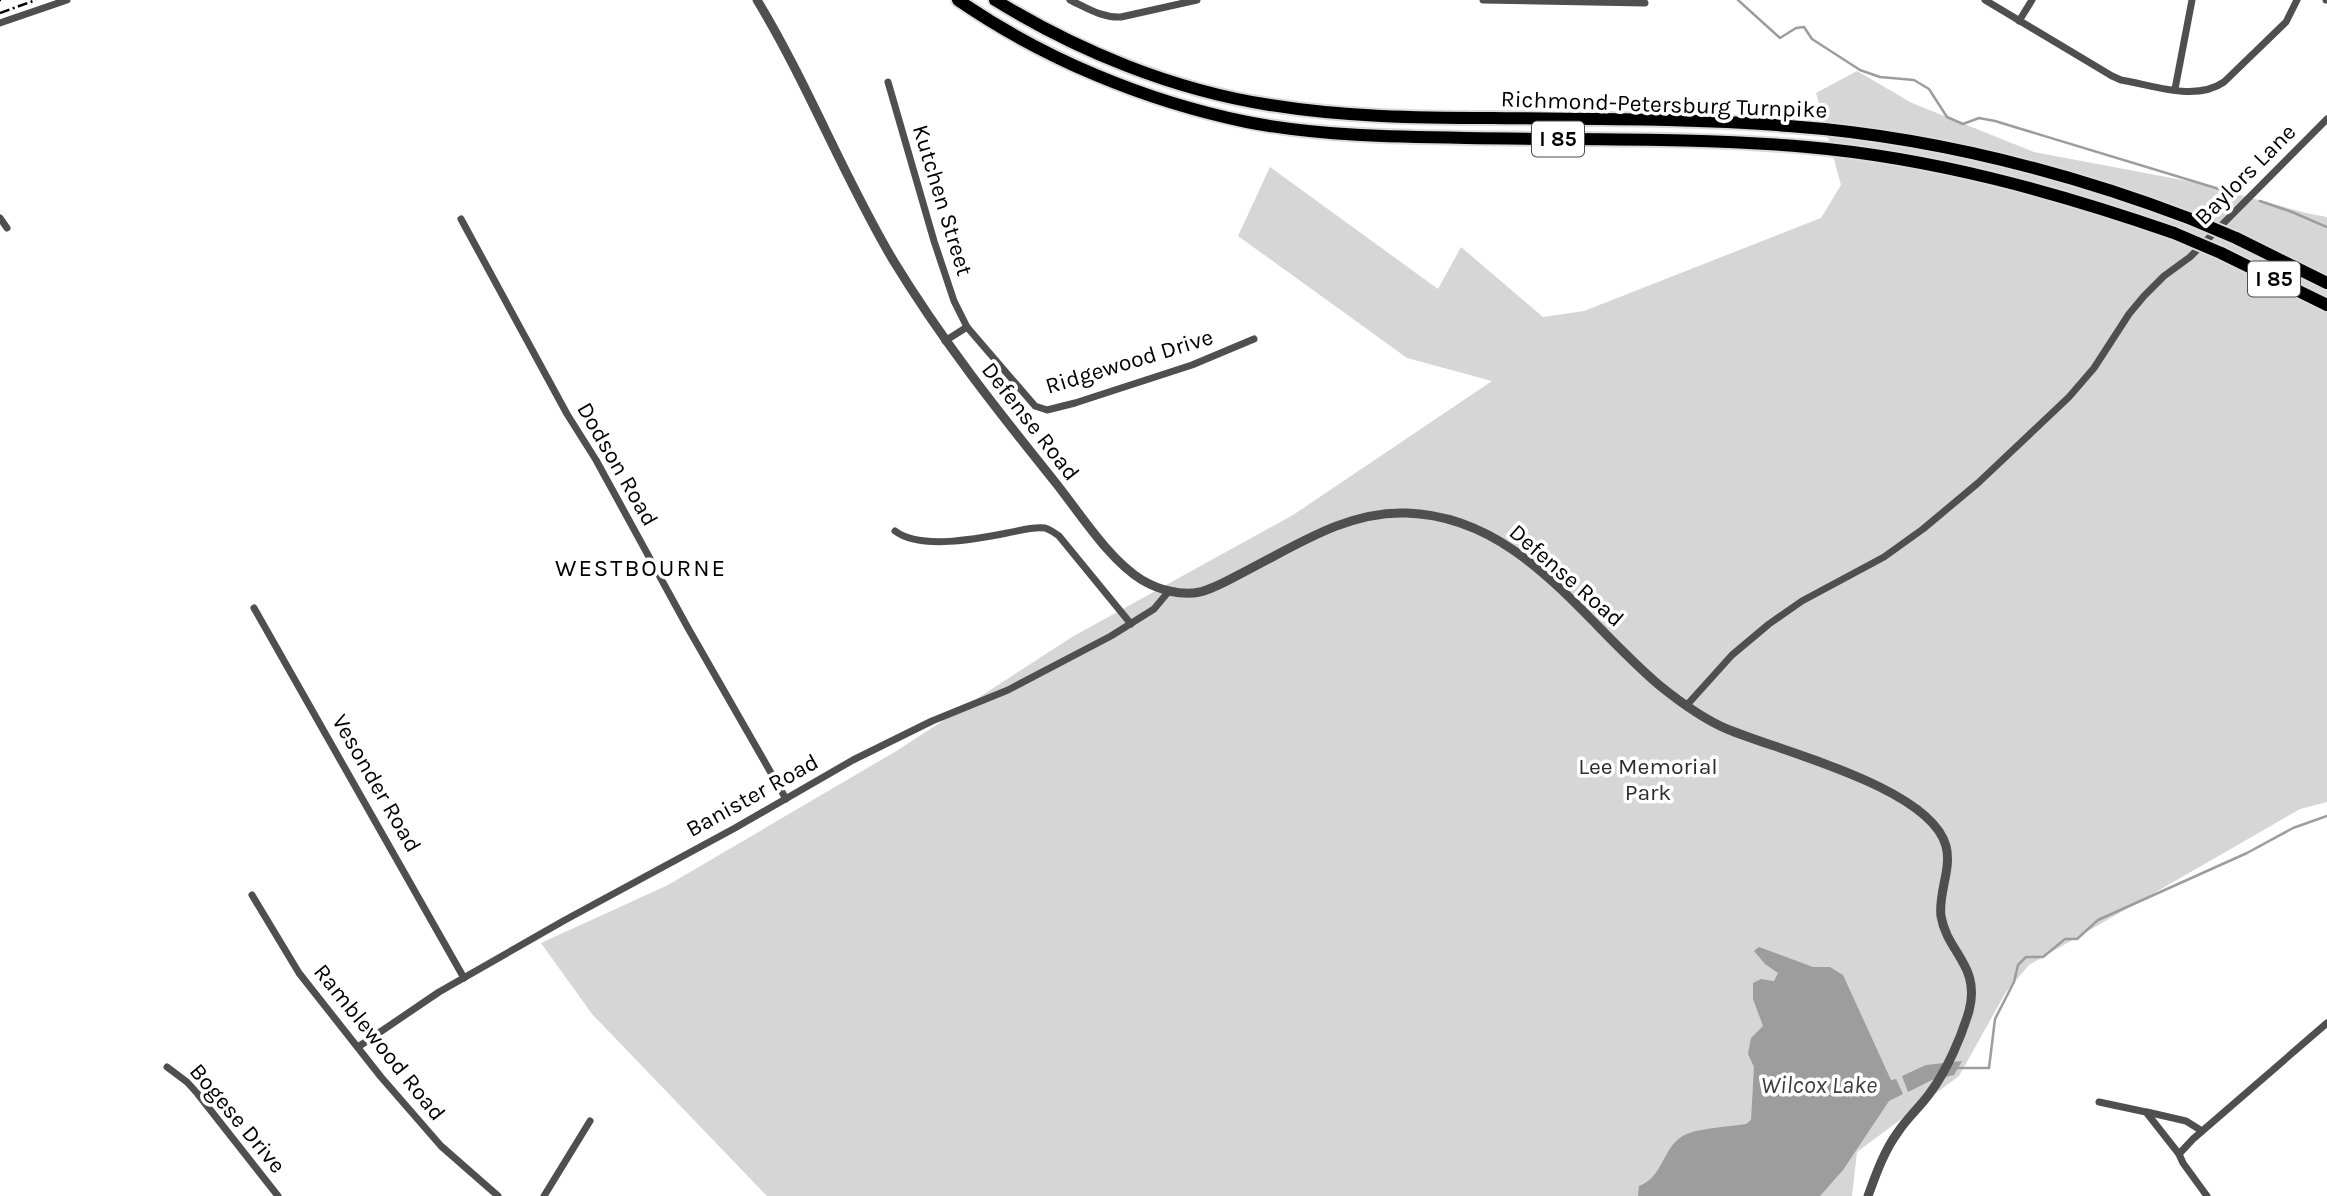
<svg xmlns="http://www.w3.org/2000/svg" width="2327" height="1196" viewBox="0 0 2327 1196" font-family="Karla,sans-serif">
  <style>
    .green { fill: #d6d6d6 }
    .water { fill: #9d9d9d }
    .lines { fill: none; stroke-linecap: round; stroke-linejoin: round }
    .stream { stroke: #9d9d9d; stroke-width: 2.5 }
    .motorway-casing { stroke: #dbdbdb; stroke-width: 16 }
    .minor { stroke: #4f4f4f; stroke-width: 7 }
    .tertiary { stroke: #4f4f4f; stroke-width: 9 }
    .motorway { stroke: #000; stroke-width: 12 }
    .rail { stroke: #000; stroke-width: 2.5; stroke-dasharray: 10 3.5 2 3.5; stroke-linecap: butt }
    .motorway-bridge-casing { stroke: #dbdbdb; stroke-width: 16; stroke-linecap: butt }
    .motorway-bridge { stroke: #000; stroke-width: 12 }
    .labels { text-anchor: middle; stroke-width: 7; stroke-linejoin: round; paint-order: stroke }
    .shield { fill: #fff; stroke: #4c4c4c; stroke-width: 2 }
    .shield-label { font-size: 21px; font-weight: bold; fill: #000 }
    .street-label { font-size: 23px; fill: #000; stroke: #fff }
    .park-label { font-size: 23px; fill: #2d2d2d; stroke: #fff }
    .neighbourhood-label { font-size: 24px; letter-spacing: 2px; fill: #000; stroke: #fff }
    .water-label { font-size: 24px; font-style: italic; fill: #3e3e3e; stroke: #fff }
  </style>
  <rect width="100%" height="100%" fill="#fff"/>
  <path class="green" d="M 1857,71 L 1912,103 L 2034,152 L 2193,182 L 2306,213 L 2327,217 L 2327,802 L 2300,809 L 2029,965 L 2006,992 L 1959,1076 L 1857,1152 L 1852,1196 L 767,1196 L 592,1014 L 541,943 L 668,885 L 898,750 L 1072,637 L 1293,515 L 1492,381 L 1407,358 L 1238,236 L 1270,167 L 1438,289 L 1461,247 L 1543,317 L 1584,311 L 1821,218 L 1841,185 L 1816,93 Z"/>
  <g class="water">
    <path d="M 1759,947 L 1813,967 L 1830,967 L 1843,975 L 1891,1080 L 1896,1079 L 1903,1094 L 1889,1101 L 1843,1170 L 1820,1196 L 1638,1196 L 1639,1186 C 1662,1178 1663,1149 1681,1137 C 1694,1128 1729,1127 1746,1124 L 1751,1120 L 1754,1067 L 1748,1054 L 1751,1038 L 1763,1026 L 1753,999 L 1753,983 L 1761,979 L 1774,981 L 1778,973 L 1765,964 L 1754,951 Z"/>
    <path d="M 1962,1061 L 1954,1075 L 1932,1080 L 1908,1092 L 1902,1076 L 1926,1065 Z"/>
  </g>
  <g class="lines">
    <g class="stream">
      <path d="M 1738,0 L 1780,38 L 1796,28 L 1804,27 L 1812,39 L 1860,70 L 1880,77 L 1914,80 L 1929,89 L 1947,117 L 1963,124 L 1979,118 L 1995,121 L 2229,192"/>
      <path d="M 2260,201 L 2292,212 L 2327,227"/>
      <path d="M 1958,1068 L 1989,1068 L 1995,1019 L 2014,982 L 2018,965 L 2026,957 L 2043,957 L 2065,939 L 2077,939 L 2098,920 L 2247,853 L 2293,828 L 2327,816"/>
    </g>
    <g class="motorway-casing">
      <g id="motorway">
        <path d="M 958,0 C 1044,59 1145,101 1247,122 C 1319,136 1394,137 1467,138 C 1580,140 1694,137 1807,147 C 1933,158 2056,192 2174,233"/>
        <path d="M 995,0 C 1078,51 1173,90 1270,105 C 1344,117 1418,118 1492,118 C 1591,119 1690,118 1789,126 C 1927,136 2062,170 2191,219"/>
        <path d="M 2236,238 L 2327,283"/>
        <path d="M 2221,253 L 2327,305"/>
      </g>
    </g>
    <g class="minor">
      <path d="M 1070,0 C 1087,8 1102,18 1121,17 L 1197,0"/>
      <path d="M 1483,0 L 1645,3"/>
      <path d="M 1985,0 L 2112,76 L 2121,80 C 2153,85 2195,102 2224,82 L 2286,22 L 2297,0"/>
      <path d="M 2326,0 L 2327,0"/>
      <path d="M 2019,21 L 2032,0"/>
      <path d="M 0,23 L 67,0"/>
      <path d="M 888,82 L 934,241 L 954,301 L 967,327 L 1035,406 L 1047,410 L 1075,403 L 1192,365 L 1254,339"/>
      <path d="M 2175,89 L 2192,0"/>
      <path d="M 0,218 L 7,228"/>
      <path d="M 461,219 L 567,414 L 596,460 L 688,628 L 786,799"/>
      <path d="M 945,341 L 967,327"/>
      <path d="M 895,531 C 920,550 977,539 1007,533 C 1019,531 1033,526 1045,528 C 1051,530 1055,533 1059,536 L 1131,624"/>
      <path d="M 254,608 L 464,978"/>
      <path d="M 1686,706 L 1732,655 L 1769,624 L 1802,601 L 1884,557 L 1923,529 L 1978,483 L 2069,397 L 2094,368 L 2129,314 L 2144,296 L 2164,276 L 2190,257 L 2327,119"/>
      <path d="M 252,895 L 299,973 L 381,1077 L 441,1146 L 498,1196"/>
      <path d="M 358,1047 L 439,992 L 565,920 L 735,828 L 853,760 L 932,721 L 1008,690 L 1111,636 L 1154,609 L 1169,591"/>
      <path d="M 167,1067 L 187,1082 L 197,1093 L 278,1196"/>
      <path d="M 2099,1102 L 2146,1112 L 2179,1154 L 2183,1163 L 2207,1196"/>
      <path d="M 2147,1112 L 2186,1121 L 2202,1131"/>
      <path d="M 2179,1154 L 2193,1139 L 2327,1023"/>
      <path d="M 544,1196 L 590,1121"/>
    </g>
    <path class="tertiary" d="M 757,0 C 808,84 843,176 893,260 C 941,339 997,410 1055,482 C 1079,512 1109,560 1142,580 C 1159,590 1181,596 1200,592 C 1216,588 1232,578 1246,571 C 1297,545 1347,511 1406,513 C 1519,516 1581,619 1659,685 C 1680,702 1703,719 1727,729 C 1779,751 1930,787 1946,846 C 1952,869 1938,893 1941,916 C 1947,953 1981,965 1969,1011 C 1961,1038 1947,1070 1930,1093 C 1920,1107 1907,1118 1898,1132 C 1884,1151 1876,1174 1868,1196"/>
    <use href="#motorway" class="motorway"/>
    <g class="rail">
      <path d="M 0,0 L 1,0"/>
      <path d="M 0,13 L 36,0"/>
    </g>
    <g class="motorway-bridge-casing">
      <g id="motorway-bridge">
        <path d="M 2191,219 L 2236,238"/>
        <path d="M 2174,233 L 2221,253"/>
      </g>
    </g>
    <use href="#motorway-bridge" class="motorway-bridge"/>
  </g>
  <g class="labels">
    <g class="shield">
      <rect x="1532" y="121.5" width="52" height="35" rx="5"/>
      <rect x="2248" y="261.5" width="52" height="35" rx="5"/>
    </g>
    <g class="shield-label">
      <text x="1558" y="146">I 85</text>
      <text x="2274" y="286">I 85</text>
    </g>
    <g class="street-label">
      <text transform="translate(1664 104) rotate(2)" y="8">Richmond-Petersburg Turnpike</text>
      <text transform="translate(2245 174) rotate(-45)" y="8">Baylors Lane</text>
      <text transform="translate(943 200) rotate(73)" y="8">Kutchen Street</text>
      <text transform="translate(1129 361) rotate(-17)" y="8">Ridgewood Drive</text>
      <text transform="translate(1031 421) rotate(52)" y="8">Defense Road</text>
      <text transform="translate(618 464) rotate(60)" y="8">Dodson Road</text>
      <text transform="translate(1567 575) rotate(41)" y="8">Defense Road</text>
      <text transform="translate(377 783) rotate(60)" y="8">Vesonder Road</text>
      <text transform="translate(752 795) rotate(-29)" y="8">Banister Road</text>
      <text transform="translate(380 1042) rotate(51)" y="8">Ramblewood Road</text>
      <text transform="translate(238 1118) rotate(50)" y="8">Bogese Drive</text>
    </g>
    <g class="park-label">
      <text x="1648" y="774">Lee Memorial<tspan x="1648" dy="26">Park</tspan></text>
    </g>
    <g class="neighbourhood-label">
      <text x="641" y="576">WESTBOURNE</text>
    </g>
    <g class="water-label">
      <text x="1819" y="1093">Wilcox Lake</text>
    </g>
  </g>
</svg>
